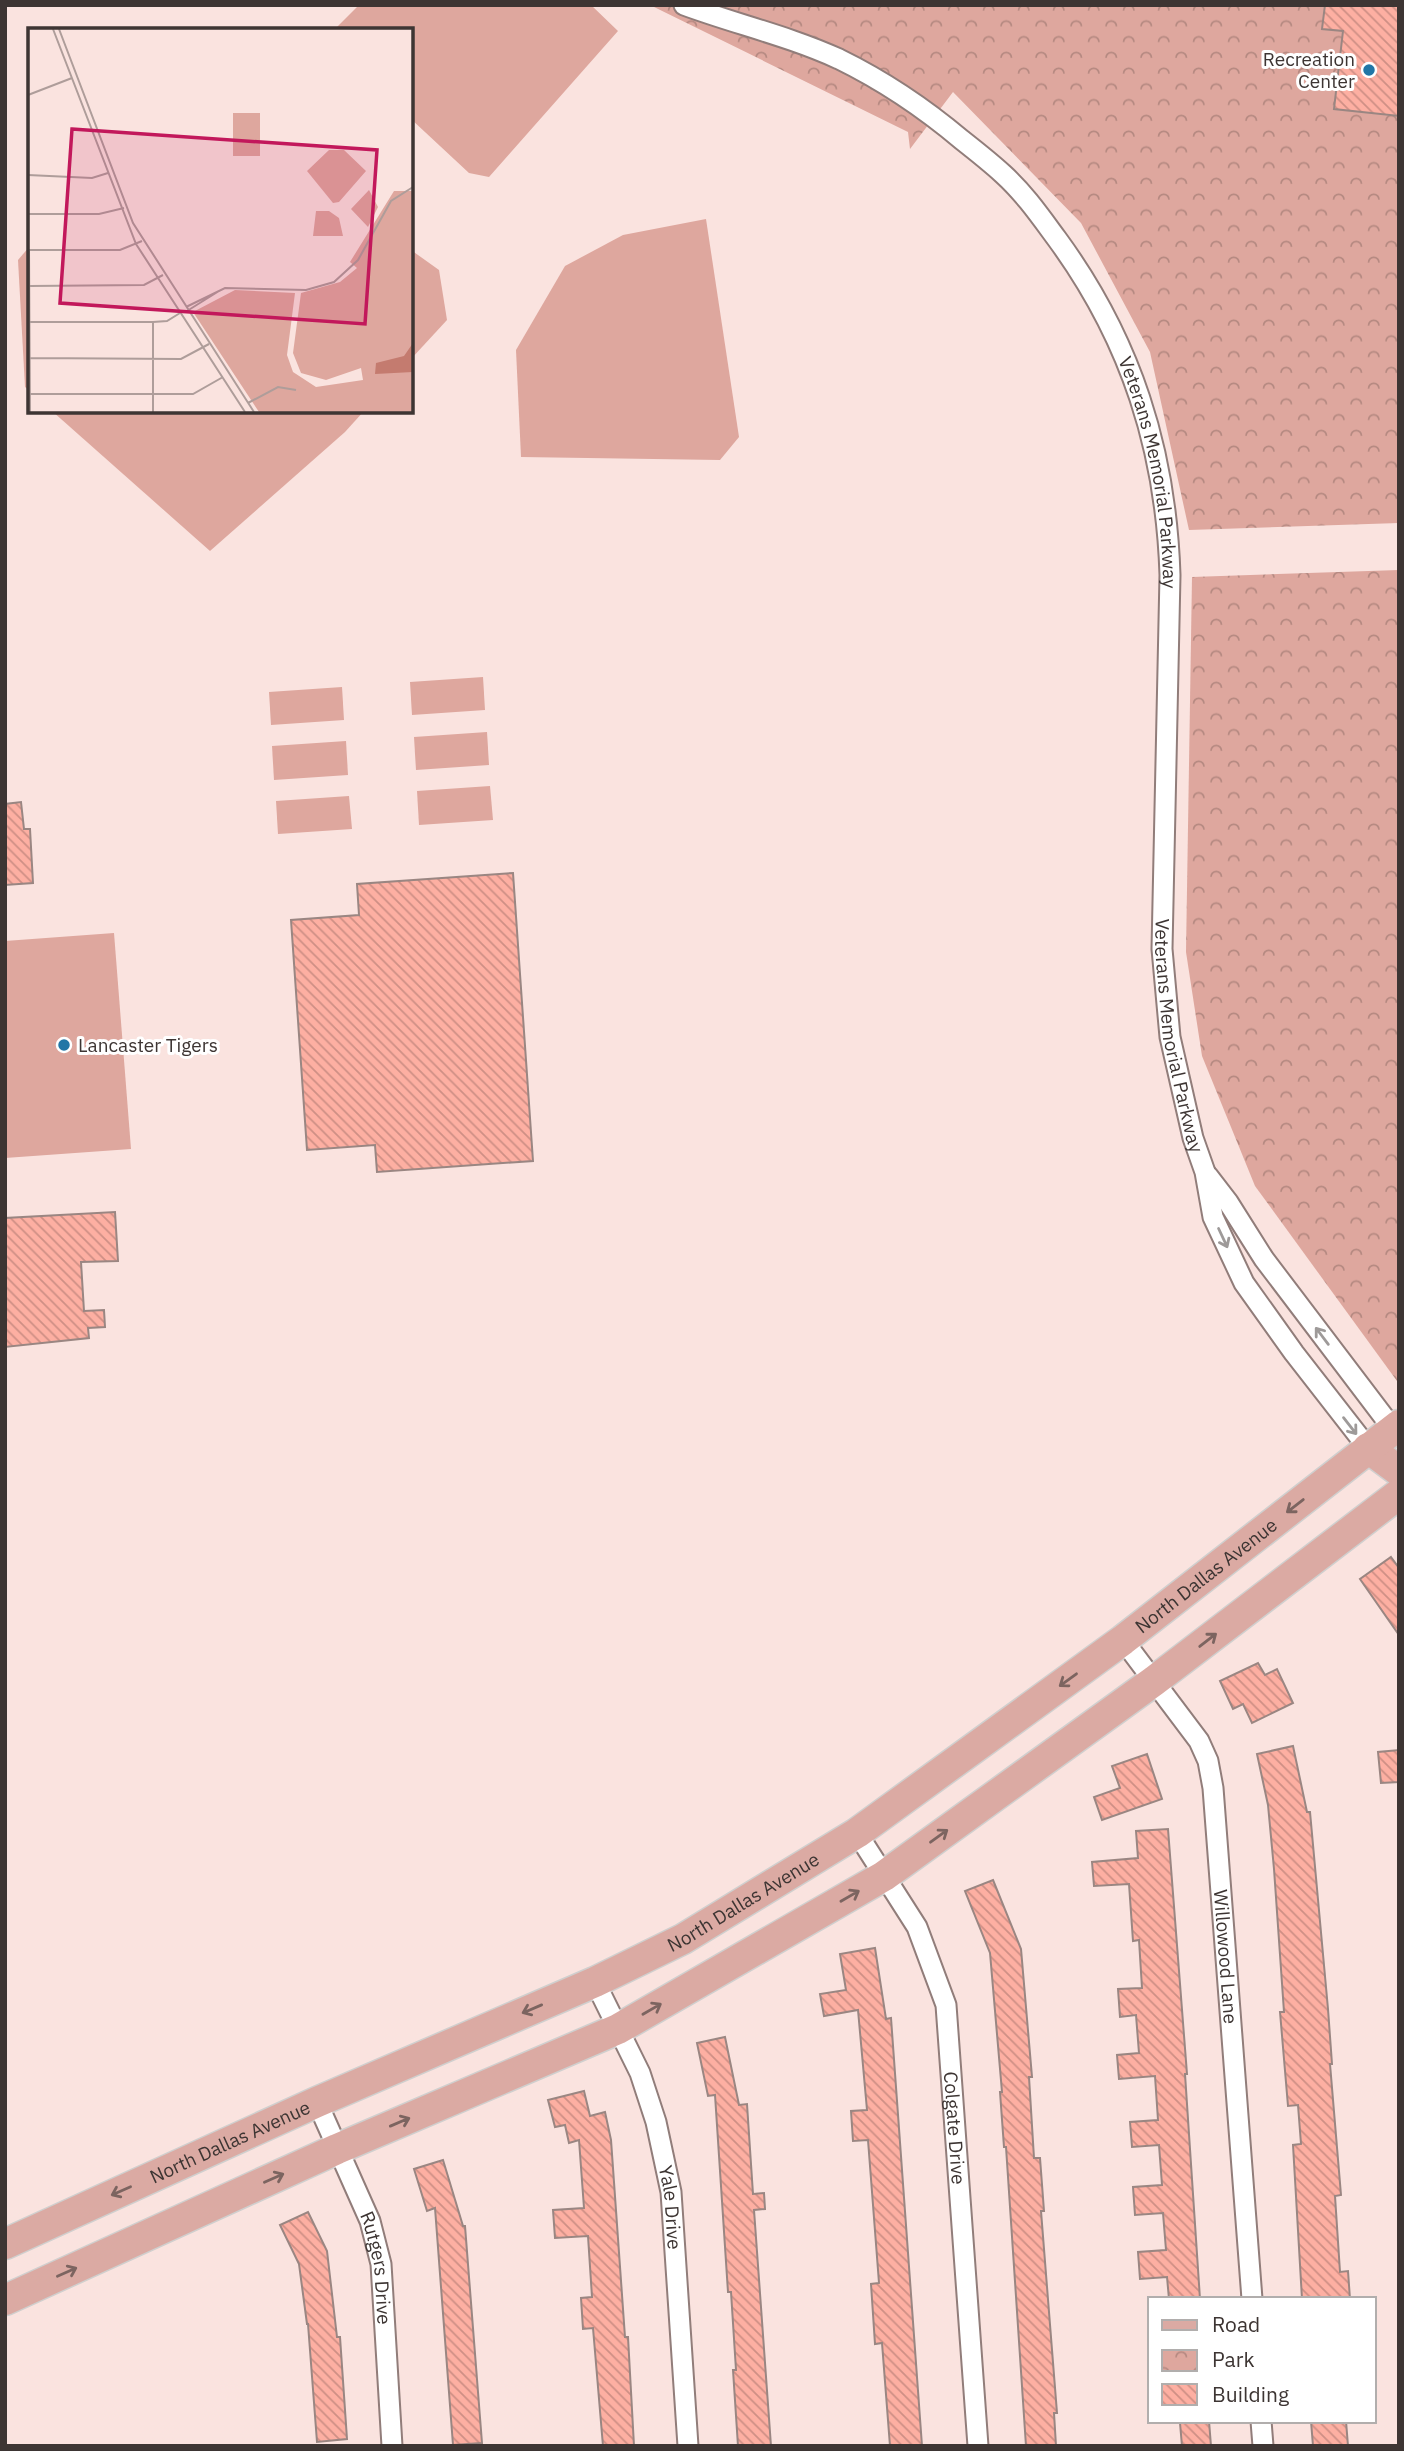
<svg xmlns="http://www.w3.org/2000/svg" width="1404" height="2451" viewBox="0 0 1404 2451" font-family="'IBM Plex Sans',sans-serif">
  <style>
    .green { fill: #dea79e }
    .park { fill: url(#park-crowns) }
    .building { fill: url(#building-back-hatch); stroke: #9a8682; stroke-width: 2 }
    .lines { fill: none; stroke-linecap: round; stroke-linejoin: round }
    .street-casing { stroke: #917d7a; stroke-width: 23 }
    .primary-casing { stroke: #d0cfce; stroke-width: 33 }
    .street { stroke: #fff; stroke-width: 19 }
    .primary { stroke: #dbaaa3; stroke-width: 30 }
    .oneway { stroke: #9e9a99 }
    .oneway2 { stroke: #7c6460 }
    .poi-dot { fill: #2176a6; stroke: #fff; stroke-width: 2.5 }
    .labels { text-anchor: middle; stroke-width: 6; stroke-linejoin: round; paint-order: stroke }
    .poi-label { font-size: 19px; fill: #3d3533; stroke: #fff; text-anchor: end }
    .street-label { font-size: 19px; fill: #3d3533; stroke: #fff }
    .inset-road { fill: none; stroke: #ae9d9a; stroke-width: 2 }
    .view { fill: #c2185b; fill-opacity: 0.15; stroke: #c2185b; stroke-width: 3.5 }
    .inset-edge { fill: none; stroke: #3d3533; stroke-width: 3.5 }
  </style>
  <defs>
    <pattern id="park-crowns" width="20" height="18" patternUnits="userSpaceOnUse" patternTransform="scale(1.75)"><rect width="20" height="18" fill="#dea79e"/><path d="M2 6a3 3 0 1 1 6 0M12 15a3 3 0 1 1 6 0" fill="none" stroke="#b58981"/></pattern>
    <pattern id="building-back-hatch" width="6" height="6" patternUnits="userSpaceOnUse" patternTransform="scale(1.75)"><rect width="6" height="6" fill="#fdafa2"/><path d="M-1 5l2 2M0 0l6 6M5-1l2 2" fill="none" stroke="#ce8f85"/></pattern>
  </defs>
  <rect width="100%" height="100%" fill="#fae3df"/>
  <g class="green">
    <path d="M 359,5 L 591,5 L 618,31 L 489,177 L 469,173 L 411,119 L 411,30 L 334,30 Z"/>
    <path d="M 706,219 L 739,437 L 720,460 L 521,457 L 516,350 L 565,266 L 623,235 Z"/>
    <path d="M 30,246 L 30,391 L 25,387 L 18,260 Z"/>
    <path d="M 411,250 L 439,270 L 447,320 L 411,359 Z"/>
    <path d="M 52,411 L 364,411 L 345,432 L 210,551 Z"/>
    <path d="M 483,677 L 485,710 L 412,715 L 410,682 Z"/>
    <path d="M 342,687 L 344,720 L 271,725 L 269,692 Z"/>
    <path d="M 487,732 L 489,765 L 416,770 L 414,737 Z"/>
    <path d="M 346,741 L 348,775 L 274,780 L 272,746 Z"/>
    <path d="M 490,786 L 493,820 L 419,825 L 417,791 Z"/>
    <path d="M 349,796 L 352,829 L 278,834 L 276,801 Z"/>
    <path d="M 114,933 L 131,1149 L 5,1158 L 5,941 Z"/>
  </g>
  <g class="park">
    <path d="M 650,5 L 1399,5 L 1399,523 L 1189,530 L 1150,352 L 1081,223 L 953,92 L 910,149 L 908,132 Z"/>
    <path d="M 1399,570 L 1399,1380 L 1397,1381 L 1255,1186 L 1202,1056 L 1186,952 L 1192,577 Z"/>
  </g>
  <g class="building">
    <path d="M 1325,5 L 1399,5 L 1399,116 L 1334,109 L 1343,31 L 1322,29 Z"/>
    <path d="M 21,802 L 24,829 L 30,829 L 33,883 L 5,885 L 5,804 Z"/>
    <path d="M 513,873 L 533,1161 L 377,1172 L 375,1145 L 307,1150 L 291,920 L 359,915 L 357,884 Z"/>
    <path d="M 115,1212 L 118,1261 L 81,1262 L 84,1311 L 104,1310 L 105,1327 L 88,1328 L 89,1338 L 5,1347 L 5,1218 Z"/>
    <path d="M 1391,1557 L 1399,1568 L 1399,1635 L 1360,1579 Z"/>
    <path d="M 1258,1663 L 1265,1675 L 1277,1669 L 1293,1703 L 1252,1723 L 1243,1704 L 1233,1709 L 1220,1681 Z"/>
    <path d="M 1293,1746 L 1307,1812 L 1310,1812 L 1328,2009 L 1332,2064 L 1330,2064 L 1341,2195 L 1335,2196 L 1340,2272 L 1348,2271 L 1350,2299 L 1302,2299 L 1293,2145 L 1301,2144 L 1298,2105 L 1288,2106 L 1280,2012 L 1284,2012 L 1274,1869 L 1268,1805 L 1257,1754 Z"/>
    <path d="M 1399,1750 L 1399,1782 L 1381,1783 L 1378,1752 Z"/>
    <path d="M 1147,1754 L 1162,1799 L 1102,1820 L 1094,1797 L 1120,1788 L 1112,1766 Z"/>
    <path d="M 1168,1829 L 1187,2074 L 1185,2074 L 1200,2299 L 1169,2299 L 1167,2277 L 1140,2279 L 1138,2252 L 1166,2250 L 1163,2213 L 1135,2215 L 1133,2187 L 1162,2185 L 1159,2145 L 1132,2147 L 1130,2122 L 1158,2120 L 1155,2076 L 1119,2079 L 1117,2055 L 1139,2053 L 1136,2015 L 1120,2017 L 1118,1989 L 1142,1988 L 1139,1940 L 1133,1941 L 1129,1884 L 1094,1886 L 1092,1862 L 1138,1858 L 1136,1831 Z"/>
    <path d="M 993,1880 L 1021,1949 L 1032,2077 L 1029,2077 L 1034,2158 L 1040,2158 L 1044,2211 L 1041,2211 L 1057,2413 L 1054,2413 L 1056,2446 L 1026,2446 L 1006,2147 L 1004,2147 L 1000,2092 L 1002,2092 L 990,1953 L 965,1891 Z"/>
    <path d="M 875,1948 L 886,2019 L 891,2018 L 922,2446 L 890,2446 L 882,2343 L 875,2344 L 871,2284 L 879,2283 L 868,2140 L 853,2141 L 851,2111 L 867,2110 L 858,2010 L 824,2016 L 820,1994 L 846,1990 L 840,1954 Z"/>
    <path d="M 725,2037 L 739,2105 L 747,2104 L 753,2194 L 764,2193 L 765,2209 L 754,2210 L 771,2446 L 738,2446 L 733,2370 L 736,2370 L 731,2292 L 728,2292 L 715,2095 L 708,2096 L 697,2043 Z"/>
    <path d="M 584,2091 L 590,2116 L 605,2112 L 611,2140 L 625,2337 L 628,2337 L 634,2446 L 603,2446 L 593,2328 L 583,2329 L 581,2298 L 592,2297 L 588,2236 L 555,2238 L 553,2210 L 584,2208 L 579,2140 L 569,2143 L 565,2125 L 555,2127 L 548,2100 Z"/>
    <path d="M 443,2160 L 463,2226 L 465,2226 L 482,2443 L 453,2445 L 435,2208 L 427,2211 L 414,2169 Z"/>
    <path d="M 308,2212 L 327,2251 L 337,2337 L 340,2337 L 347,2439 L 317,2442 L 308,2324 L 307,2324 L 299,2264 L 280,2225 Z"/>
    <path d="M 1209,2421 L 1211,2446 L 1182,2446 L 1180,2423 Z"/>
    <path d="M 1311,2421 L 1346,2421 L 1348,2446 L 1313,2446 Z"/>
  </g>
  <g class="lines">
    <g class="street-casing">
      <g id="street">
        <path id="s1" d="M 684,5 C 735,24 789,36 839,59 C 884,81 924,108 962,140 C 976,151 990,162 1003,174 C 1024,193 1040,216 1057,239 C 1131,340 1166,450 1170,575 L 1162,949 L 1170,1037 L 1193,1138 L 1205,1172 L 1213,1217 L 1244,1283 L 1294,1353 L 1368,1448"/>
        <path d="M 1208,1176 L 1228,1202 L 1264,1259 L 1393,1429"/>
        <path id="s2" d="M 1123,1640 L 1199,1741 L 1208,1761 L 1213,1788 L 1252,2299"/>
        <path id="s3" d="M 857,1833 L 917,1927 L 946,2005 L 978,2446"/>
        <path id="s4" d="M 595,1982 L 640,2073 L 656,2122 L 671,2192 L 688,2446"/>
        <path id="s5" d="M 317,2102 L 370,2221 L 381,2264 L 392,2446"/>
        <path d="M 1261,2421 L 1263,2446"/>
      </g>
    </g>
    <g class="primary-casing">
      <g id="primary">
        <path d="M 1368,1448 L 1399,1471"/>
        <path id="s6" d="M 5,2244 L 317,2102 L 595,1982 L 683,1939 L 857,1833 L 1123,1640 L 1399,1425"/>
        <path d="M 5,2300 L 337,2149 L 618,2029 L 884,1876 L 1154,1681 L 1399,1494"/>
      </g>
    </g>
    <use href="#street" class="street"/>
    <use href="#primary" class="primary"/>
  </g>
  <defs><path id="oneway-shaft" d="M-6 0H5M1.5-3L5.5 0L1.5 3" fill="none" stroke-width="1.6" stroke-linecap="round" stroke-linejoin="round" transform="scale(1.75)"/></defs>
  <g class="oneway">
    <use href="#oneway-shaft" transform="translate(1223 1238) rotate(65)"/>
    <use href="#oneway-shaft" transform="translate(1322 1336) rotate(-127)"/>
    <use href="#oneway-shaft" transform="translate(1350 1426) rotate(52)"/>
  </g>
  <g class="oneway2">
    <use href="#oneway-shaft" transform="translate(1295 1506) rotate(142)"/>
    <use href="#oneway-shaft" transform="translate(1208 1640) rotate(-38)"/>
    <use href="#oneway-shaft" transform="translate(1068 1680) rotate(144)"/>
    <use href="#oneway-shaft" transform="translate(939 1836) rotate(-36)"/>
    <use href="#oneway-shaft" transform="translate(850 1896) rotate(-30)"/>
    <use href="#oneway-shaft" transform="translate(532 2009) rotate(157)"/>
    <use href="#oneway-shaft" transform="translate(652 2009) rotate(-30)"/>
    <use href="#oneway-shaft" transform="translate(400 2122) rotate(-23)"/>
    <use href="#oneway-shaft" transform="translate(274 2178) rotate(-24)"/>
    <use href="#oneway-shaft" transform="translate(121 2191) rotate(156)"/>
    <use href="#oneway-shaft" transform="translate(67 2272) rotate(-24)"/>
  </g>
  <g class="poi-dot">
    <circle cx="1369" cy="70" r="7"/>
    <circle cx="64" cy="1045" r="7"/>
  </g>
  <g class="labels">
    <g class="poi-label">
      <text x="1355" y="66">Recreation<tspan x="1355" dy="22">Center</tspan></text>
      <text x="78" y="1052" text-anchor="start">Lancaster Tigers</text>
    </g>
    <g class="street-label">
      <text dy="7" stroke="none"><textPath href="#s1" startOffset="705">Veterans Memorial Parkway</textPath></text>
      <text dy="7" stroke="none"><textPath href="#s1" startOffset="1272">Veterans Memorial Parkway</textPath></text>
      <text dy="7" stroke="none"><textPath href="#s6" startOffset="1381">North Dallas Avenue</textPath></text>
      <text dy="7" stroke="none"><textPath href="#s6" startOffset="814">North Dallas Avenue</textPath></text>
      <text dy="7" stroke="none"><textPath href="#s2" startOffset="345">Willowood Lane</textPath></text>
      <text dy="7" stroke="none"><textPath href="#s3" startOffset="318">Colgate Drive</textPath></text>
      <text dy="7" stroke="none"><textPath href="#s6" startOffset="247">North Dallas Avenue</textPath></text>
      <text dy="7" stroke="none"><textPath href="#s4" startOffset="240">Yale Drive</textPath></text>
      <text dy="7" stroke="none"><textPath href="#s5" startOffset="178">Rutgers Drive</textPath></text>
    </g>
  </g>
  <g transform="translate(28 28)">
    <rect width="385" height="385" fill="#fae3df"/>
    <path d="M 205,85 L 232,85 L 232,128 L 205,128 ZM 301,122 L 316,122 L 338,143 L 311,174 L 305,175 L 279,143 ZM 341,162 L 350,179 L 340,199 L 323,181 ZM 288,183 L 301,183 L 311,190 L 315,208 L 285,208 Z" fill="#dea79e"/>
    <path d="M 366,163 L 385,163 L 385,384 L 231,384 L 165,284 L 207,262 L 267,265 L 259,327 L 265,344 L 288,359 L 335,352 L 333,340 L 298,352 L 273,345 L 265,325 L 273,265 L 312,254 L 329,240 L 322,234 Z" fill="#dea79e"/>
    <path d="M 385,315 L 385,344 L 347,346 L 348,335 L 376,328 Z" fill="#c47b6f"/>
    <path class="inset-road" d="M 25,1 L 108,216 L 217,384M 31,1 L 105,195 L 226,384M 0,67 L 44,50M 0,147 L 64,150 L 80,145M 0,186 L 71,186 L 96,180M 0,222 L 92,222 L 114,213M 1,222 L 2,384M 2,258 L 116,257 L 135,247M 158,279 L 197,260 L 278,262 L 306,254 L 330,232 L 363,173 L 385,159M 159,283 L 191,263M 2,294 L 125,294 L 139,293 L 152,285M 125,294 L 125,384M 2,330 L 153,331 L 181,316M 2,366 L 165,366 L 195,349M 220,375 L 250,359 L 268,362"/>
    <path class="view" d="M 44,101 L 349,122 L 337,296 L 32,275 Z"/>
    <rect width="385" height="385" class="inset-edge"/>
  </g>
  <rect width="1404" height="2451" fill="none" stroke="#3d3533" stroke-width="14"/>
  <rect x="1148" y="2297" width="228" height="126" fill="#ffffff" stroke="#b1aead" stroke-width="2"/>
  <rect x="1162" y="2320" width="35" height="10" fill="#dbaaa3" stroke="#b1aead" stroke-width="2"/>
  <text x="1212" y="2332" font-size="21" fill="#3d3533">Road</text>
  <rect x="1162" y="2350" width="35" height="21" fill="url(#park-crowns)" stroke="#b1aead" stroke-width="2"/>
  <text x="1212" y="2367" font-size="21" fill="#3d3533">Park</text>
  <rect x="1162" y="2384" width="35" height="21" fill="url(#building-back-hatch)" stroke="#b1aead" stroke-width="2"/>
  <text x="1212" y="2402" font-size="21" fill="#3d3533">Building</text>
</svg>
